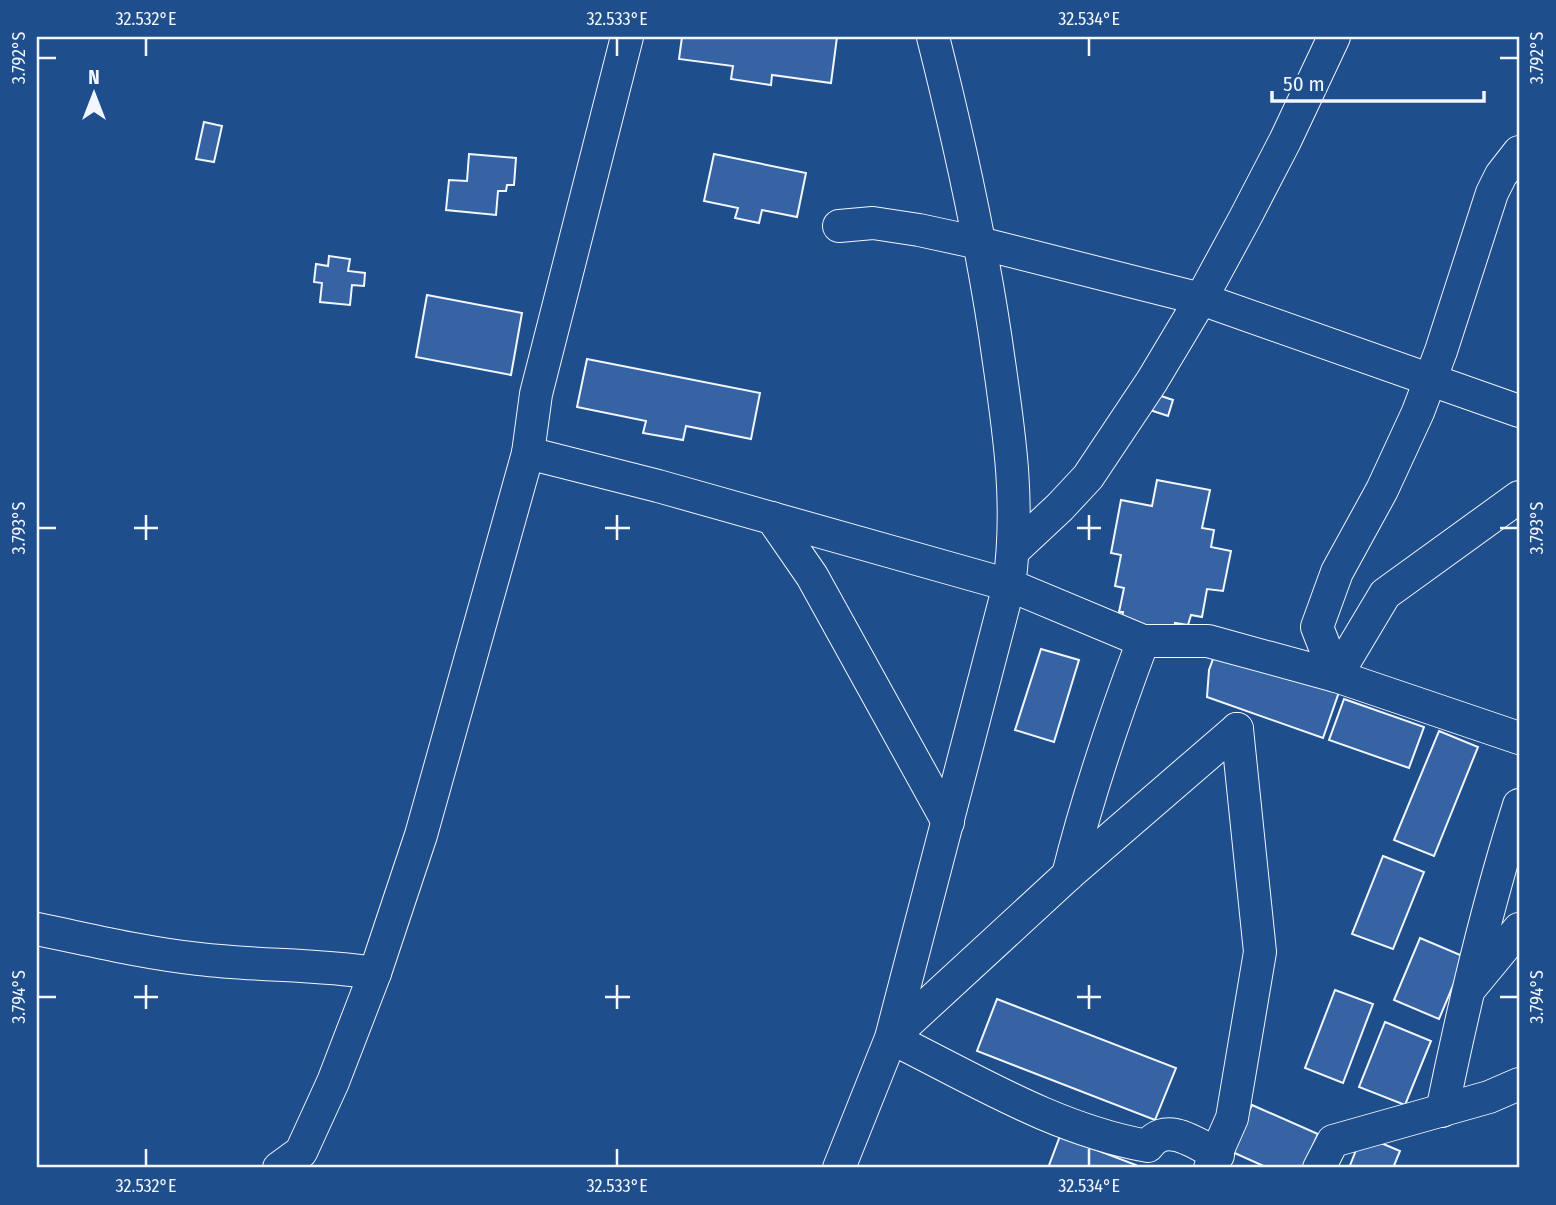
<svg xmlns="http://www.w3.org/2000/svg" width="1556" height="1205" viewBox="0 0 1556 1205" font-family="'Fira Sans Condensed',sans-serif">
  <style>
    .building { fill: #3563a3; stroke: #f2f6ff; stroke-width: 2 }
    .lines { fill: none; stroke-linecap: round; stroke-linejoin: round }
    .minor-casing { stroke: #f2f6ff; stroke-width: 34 }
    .minor { stroke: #1f4e8c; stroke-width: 32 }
    .ticks { fill: none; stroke: #f2f6ff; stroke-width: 2.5 }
    .neatline { fill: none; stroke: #f2f6ff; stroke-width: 2.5 }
    .ticks-label { font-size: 18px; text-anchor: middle; fill: #f2f6ff }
  </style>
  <rect width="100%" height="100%" fill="#1f4e8c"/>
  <g class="building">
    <path d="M 682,37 L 837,37 L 831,83 L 772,75 L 771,85 L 731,79 L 733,66 L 679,59 Z"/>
    <path d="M 204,122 L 222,126 L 214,162 L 196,159 Z"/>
    <path d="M 469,154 L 516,158 L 514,185 L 507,185 L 506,191 L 498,191 L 496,215 L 446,210 L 449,180 L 467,181 Z"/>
    <path d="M 714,154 L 806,173 L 797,217 L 762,210 L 759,223 L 735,218 L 738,208 L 704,201 Z"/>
    <path d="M 329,256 L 350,259 L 348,271 L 365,273 L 364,286 L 352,285 L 350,305 L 320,302 L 322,283 L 314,282 L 316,264 L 328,266 Z"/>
    <path d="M 427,295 L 522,313 L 511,375 L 416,357 Z"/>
    <path d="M 587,359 L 760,393 L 751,439 L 686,426 L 683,440 L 643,433 L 646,421 L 577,407 Z"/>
    <path d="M 1152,393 L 1173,400 L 1168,416 L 1147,409 Z"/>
    <path d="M 1157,480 L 1210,490 L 1202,528 L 1214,530 L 1211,547 L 1231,551 L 1223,591 L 1207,589 L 1202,617 L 1191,615 L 1188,625 L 1175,623 L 1172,639 L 1120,629 L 1123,612 L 1119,612 L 1124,588 L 1115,586 L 1121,555 L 1111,553 L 1121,500 L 1152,506 Z"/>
    <path d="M 1217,648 L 1339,692 L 1323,738 L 1207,697 L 1209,670 Z"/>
    <path d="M 1041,649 L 1079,660 L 1054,742 L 1015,730 Z"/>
    <path d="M 1344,699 L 1424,727 L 1409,768 L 1329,740 Z"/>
    <path d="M 1439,731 L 1478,747 L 1434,856 L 1394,840 Z"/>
    <path d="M 1383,856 L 1424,872 L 1393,949 L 1352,934 Z"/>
    <path d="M 1420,938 L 1465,957 L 1439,1019 L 1394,1000 Z"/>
    <path d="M 1335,990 L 1373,1004 L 1343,1083 L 1305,1068 Z"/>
    <path d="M 997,999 L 1176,1068 L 1155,1120 L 977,1051 Z"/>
    <path d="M 1385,1022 L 1431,1041 L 1405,1105 L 1359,1087 Z"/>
    <path d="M 1252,1105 L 1318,1134 L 1303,1168 L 1268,1168 L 1230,1151 Z"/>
    <path d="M 1362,1135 L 1400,1151 L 1393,1168 L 1349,1168 Z"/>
    <path d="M 1060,1136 L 1136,1165 L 1135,1168 L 1048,1168 Z"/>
  </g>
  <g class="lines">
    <g class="minor-casing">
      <g id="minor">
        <path d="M 839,226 L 873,223 L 919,230 L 979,243 L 1201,299 L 1519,411"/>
        <path d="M 528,453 L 658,486 L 1009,585 L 1143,641 L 1208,641 L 1336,676 L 1519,738"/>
        <path d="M 772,518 L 812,576 L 948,822"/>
        <path d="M 1014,550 L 1060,507 L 1088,477 L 1152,381 L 1201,299 L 1245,218 L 1285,141 L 1334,37"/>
        <path d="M 1336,676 L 1317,627 L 1337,572 L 1382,490 L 1418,412 L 1441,351 L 1492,193 L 1501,175 L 1519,152"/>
        <path d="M 1336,676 L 1385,594 L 1519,497"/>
        <path d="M 1068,875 C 1088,795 1114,718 1143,641"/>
        <path d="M 37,929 C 91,940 144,953 199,959 C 258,966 317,964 375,973"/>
        <path d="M 1472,986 L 1519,929"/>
        <path d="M 1442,1111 C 1463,1008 1487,906 1519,805"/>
        <path d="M 1218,1155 C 1197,1144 1165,1120 1148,1146 C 1056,1130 974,1079 891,1038 L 1068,875 L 1237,729"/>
        <path d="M 279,1168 L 301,1152 L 333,1082 L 375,973 L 421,835 L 528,453 L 536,394 L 627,37"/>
        <path d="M 839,1168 L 891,1038 L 1009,585 C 1020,507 1010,438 999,362 C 984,252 960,144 933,37"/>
        <path d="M 1210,1168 L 1232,1118 L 1260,952 L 1237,729"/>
        <path d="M 1319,1168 L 1333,1141 L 1489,1097 L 1519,1084"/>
      </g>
    </g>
    <use href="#minor" class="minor"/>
  </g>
  <path class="ticks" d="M 146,38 L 146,56M 617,38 L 617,56M 1089,38 L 1089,56M 38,58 L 56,58M 1500,58 L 1518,58M 146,515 L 146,540M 617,515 L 617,540M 1089,515 L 1089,540M 38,528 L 56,528M 134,528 L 158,528M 605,528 L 630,528M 1077,528 L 1101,528M 1500,528 L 1518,528M 146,985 L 146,1009M 617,985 L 617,1009M 1089,985 L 1089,1009M 38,997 L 56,997M 134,997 L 158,997M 605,997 L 630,997M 1077,997 L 1101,997M 1500,997 L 1518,997M 146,1149 L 146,1166M 617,1149 L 617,1166M 1089,1149 L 1089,1166"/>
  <rect width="1556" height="1205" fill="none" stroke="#1f4e8c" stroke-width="77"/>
  <g transform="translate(94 94)" stroke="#1f4e8c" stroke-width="5" paint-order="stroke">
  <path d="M0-5L12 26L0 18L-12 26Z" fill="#f2f6ff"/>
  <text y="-10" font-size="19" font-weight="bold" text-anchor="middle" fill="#f2f6ff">N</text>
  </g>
  <path d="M1272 91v10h212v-10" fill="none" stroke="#f2f6ff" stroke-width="3.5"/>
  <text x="1283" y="91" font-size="21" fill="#f2f6ff" stroke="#1f4e8c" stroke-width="5" paint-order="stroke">50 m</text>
  <rect x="38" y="38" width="1480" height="1128" class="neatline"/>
  <g class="ticks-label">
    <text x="146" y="25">32.532°E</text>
    <text x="617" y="25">32.533°E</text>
    <text x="1089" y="25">32.534°E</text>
    <text transform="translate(19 58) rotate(-90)" y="6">3.792°S</text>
    <text transform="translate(1537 58) rotate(-90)" y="6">3.792°S</text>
    <text transform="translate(19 528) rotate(-90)" y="6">3.793°S</text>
    <text transform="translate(1537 528) rotate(-90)" y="6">3.793°S</text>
    <text transform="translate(19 997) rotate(-90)" y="6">3.794°S</text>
    <text transform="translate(1537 997) rotate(-90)" y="6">3.794°S</text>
    <text x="146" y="1192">32.532°E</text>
    <text x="617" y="1192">32.533°E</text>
    <text x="1089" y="1192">32.534°E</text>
  </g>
</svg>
